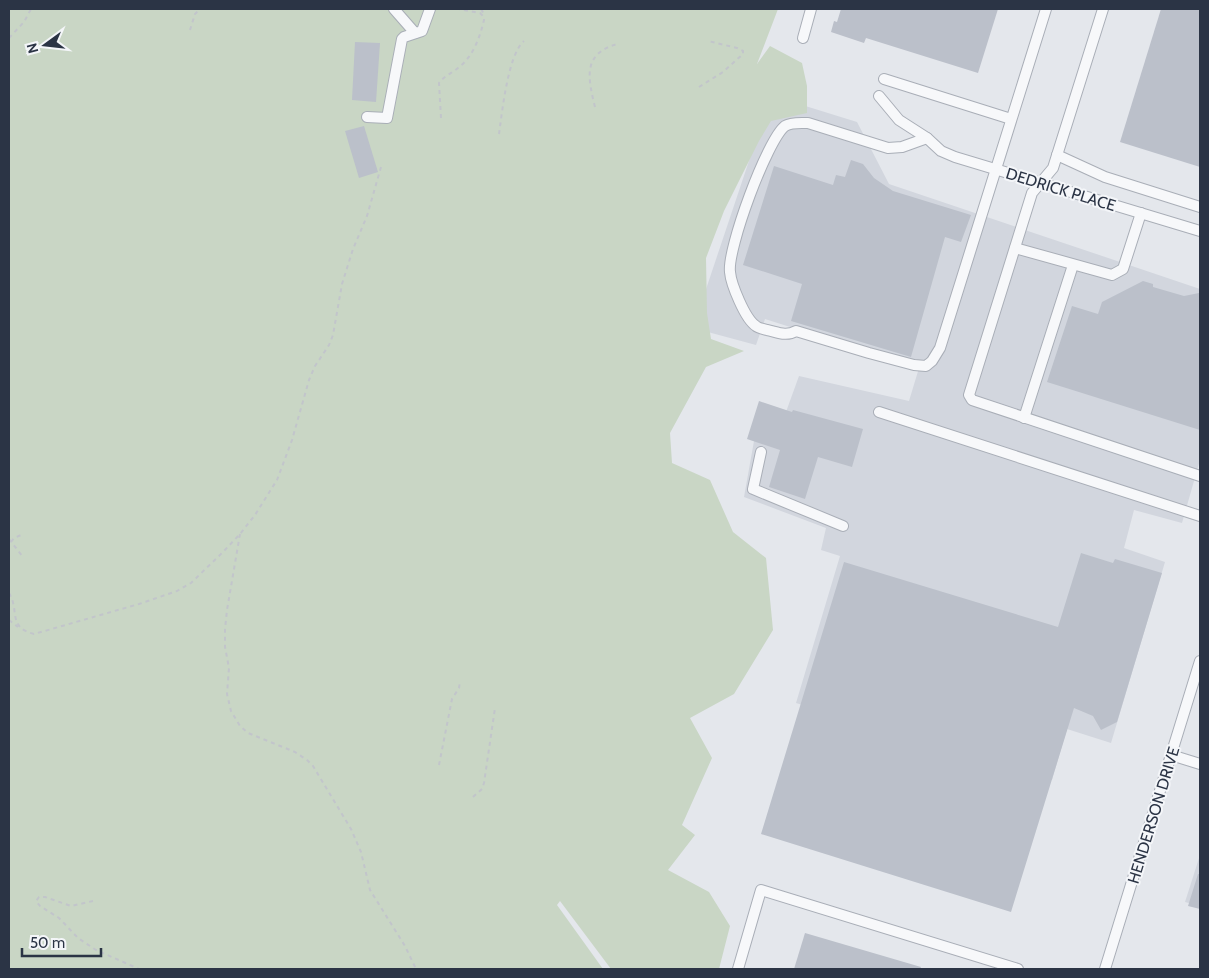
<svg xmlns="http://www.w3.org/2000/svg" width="1209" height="978" viewBox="0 0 1209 978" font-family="Cabin,sans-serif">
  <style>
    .built { fill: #d2d6de }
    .green { fill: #c9d6c5 }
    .building { fill: #bbc0ca }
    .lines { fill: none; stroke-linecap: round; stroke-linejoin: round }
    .minor-casing { stroke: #a9aeb7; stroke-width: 12 }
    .path { stroke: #c2c5cb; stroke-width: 2; stroke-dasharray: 4 4; stroke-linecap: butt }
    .minor { stroke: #f7f8fa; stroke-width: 10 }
    .labels { text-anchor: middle; stroke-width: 4; stroke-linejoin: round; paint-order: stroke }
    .street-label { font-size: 16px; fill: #2b3445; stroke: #f4f6f9 }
  </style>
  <rect width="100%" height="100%" fill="#e4e7ec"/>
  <g class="built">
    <path d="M 786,100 L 857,122 L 889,184 L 1200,289 L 1200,460 L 1182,523 L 1134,510 L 1124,548 L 1165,562 L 1111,743 L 1067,729 L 1052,780 L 796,703 L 840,556 L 821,550 L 826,528 L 744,497 L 754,441 L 774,445 L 799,376 L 909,401 L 919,368 L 765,319 L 756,345 L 693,328 L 762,122 Z"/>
    <path d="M 1200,855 L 1200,906 L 1185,902 Z"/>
  </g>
  <path class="green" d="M 9,9 L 778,9 L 757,64 L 770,46 L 802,63 L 807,86 L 807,113 L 771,121 L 759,141 L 724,211 L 706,258 L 707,313 L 711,339 L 744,351 L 706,367 L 670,433 L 672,463 L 710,480 L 733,532 L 766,558 L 773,630 L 734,694 L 690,718 L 712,758 L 682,825 L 695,835 L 668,870 L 709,892 L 730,926 L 719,969 L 611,969 L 560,901 L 557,905 L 603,969 L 9,969 Z"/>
  <g class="building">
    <path d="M 841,9 L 998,9 L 978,73 L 866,38 L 864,43 L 831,32 L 834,21 L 837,22 Z"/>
    <path d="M 1161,9 L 1200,9 L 1200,167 L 1120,142 Z"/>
    <path d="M 355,42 L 380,43 L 376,102 L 352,100 Z"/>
    <path d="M 364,126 L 378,172 L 359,178 L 345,131 Z"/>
    <path d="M 851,160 L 863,164 L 874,178 L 893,191 L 971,215 L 961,242 L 945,237 L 911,357 L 791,321 L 802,284 L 743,265 L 774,166 L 833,185 L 836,175 L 845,177 Z"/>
    <path d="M 1143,281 L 1153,284 L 1153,287 L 1184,296 L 1199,293 L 1200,430 L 1047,382 L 1072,306 L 1098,314 L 1102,302 Z"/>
    <path d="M 759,401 L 792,412 L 793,410 L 863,429 L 852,467 L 818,457 L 805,499 L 769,487 L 780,450 L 747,439 Z"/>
    <path d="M 1081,553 L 1113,563 L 1115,559 L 1162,573 L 1117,722 L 1101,730 L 1093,716 L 1074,708 L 1011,912 L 761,834 L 844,562 L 1058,627 Z"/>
    <path d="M 1198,874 L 1200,874 L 1200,909 L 1188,906 Z"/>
    <path d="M 805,933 L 921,967 L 920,969 L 794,969 Z"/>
  </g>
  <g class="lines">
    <g class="minor-casing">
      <g id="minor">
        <path d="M 394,9 L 415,33"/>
        <path d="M 1103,9 L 1053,168 L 1032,193 L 969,395 L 972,400 L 1200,476"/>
        <path d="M 803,38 L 811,9"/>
        <path d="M 884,79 L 1011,119"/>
        <path d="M 879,96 L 899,120 L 927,138 L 941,151 L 955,157 L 1200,231"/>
        <path d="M 367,117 L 387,118 L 402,39 L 404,37 L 422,31 L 430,9"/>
        <path d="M 927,138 L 902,147 L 888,148 L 808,123 C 801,123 791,122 785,126 C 767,140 727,249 730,272 C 731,284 745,319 756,326 C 758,328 763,329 767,330 C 777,332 786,337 796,331 L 869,353 L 914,365 L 926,366 L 932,361 L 940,348 L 1046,9"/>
        <path d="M 1057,155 L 1105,177 L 1200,207"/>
        <path d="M 1015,248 L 1112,275 L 1123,269 L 1141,213"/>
        <path d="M 879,412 L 1200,516"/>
        <path d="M 1024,418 L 1073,265"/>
        <path d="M 761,452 L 753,489 L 843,526"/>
        <path d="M 1171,755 L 1200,764"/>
        <path d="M 738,969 L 761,890 L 1018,969"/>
        <path d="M 1105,969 L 1200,661"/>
      </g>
    </g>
    <g class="path">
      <path d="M 481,9 L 484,14"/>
      <path d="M 190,30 L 195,14 L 200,9"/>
      <path d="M 9,38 L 24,22 L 31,9"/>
      <path d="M 699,87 L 723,72 L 743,54 L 743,51 L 737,48 L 708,41"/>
      <path d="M 595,107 C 588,78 582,54 617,44"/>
      <path d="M 441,118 L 439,83 C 444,76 452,73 458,68 C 473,57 480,37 484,20 L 484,17 L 480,13 L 459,9"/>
      <path d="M 499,134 C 502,113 508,54 524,41"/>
      <path d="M 240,534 L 227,610 L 225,629 L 225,647 L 229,668 L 227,694 L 231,711 L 240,726 L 248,733 L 295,752 L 307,760 L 313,766 L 351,829 L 361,852 L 370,890 L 405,946 L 416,969"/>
      <path d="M 9,539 L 23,557"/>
      <path d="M 11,542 L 14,538 L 21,535"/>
      <path d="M 9,593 C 20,611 7,627 34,634 L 139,604 L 177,591 L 191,583 L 223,552 L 240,534 L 255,515 L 277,480 L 292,440 L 309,380 L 315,366 L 329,345 L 333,335 L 342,284 L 353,249 L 367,216 L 381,167"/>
      <path d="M 9,620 L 18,627"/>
      <path d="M 439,765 L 452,699 L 459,688 L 460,681"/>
      <path d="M 473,797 L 482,789 L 484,783 L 495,708"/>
      <path d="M 93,901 L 71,906 L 45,897 L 39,897 L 36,901 L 40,906 L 59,918 L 78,938 L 96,950 L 139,969"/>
    </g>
    <use href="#minor" class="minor"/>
  </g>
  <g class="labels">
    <g class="street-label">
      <text transform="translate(1061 189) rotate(17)" y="6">DEDRICK PLACE</text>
      <text transform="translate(1153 815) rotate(-73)" y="6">HENDERSON DRIVE</text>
    </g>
  </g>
  <rect width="1209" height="978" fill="none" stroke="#2b3445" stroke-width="20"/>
  <g transform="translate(45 45) rotate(255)" stroke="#f4f6f9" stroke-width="4" paint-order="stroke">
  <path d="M0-4L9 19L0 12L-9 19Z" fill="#2b3445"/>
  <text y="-8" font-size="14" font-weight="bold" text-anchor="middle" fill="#2b3445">N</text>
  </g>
  <path d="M22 948v8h79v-8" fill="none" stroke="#2b3445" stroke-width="2.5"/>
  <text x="30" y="948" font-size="15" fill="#2b3445" stroke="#f4f6f9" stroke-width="4" paint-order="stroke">50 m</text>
</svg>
